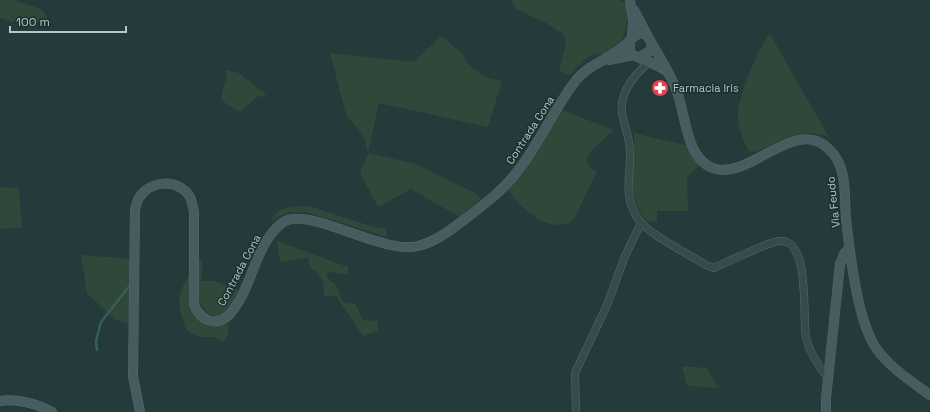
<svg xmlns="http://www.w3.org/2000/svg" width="930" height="412" viewBox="0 0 930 412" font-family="'Space Grotesk',sans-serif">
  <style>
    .green { fill: #30473a }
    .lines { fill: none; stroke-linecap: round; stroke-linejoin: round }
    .stream { stroke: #365c5d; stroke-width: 2.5 }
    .street-casing { stroke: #566969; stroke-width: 8 }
    .secondary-casing { stroke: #566969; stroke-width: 10 }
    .street { stroke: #384b4b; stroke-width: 7 }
    .secondary { stroke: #465c5e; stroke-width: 9 }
    .labels { text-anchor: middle; stroke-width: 3; stroke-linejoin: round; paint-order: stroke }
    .poi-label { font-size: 11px; fill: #b4c6c7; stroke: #1d3030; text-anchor: start }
    .street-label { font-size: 11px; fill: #b4c6c7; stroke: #1d3030 }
  </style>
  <rect width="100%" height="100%" fill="#243a3b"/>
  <g class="green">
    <path d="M 0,0 L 13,0 L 41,9 L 49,19 C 31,25 17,25 0,18 Z"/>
    <path d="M 511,0 L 620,0 L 626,4 C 629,23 626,44 607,53 C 603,55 598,53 594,54 C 585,57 576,68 570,75 L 559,71 L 566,44 L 563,34 L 546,23 L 516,9 Z"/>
    <path d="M 770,34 L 829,137 C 797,126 784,141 755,152 L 748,151 C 743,140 738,128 738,116 C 737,99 759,45 770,34 Z"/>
    <path d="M 441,36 L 462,53 L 469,65 L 479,73 L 488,78 L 502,81 L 488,127 L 379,103 L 368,153 L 416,164 L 477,194 L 481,199 L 459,217 L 411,189 L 378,207 L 360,173 L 368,153 L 363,135 L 346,115 L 330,53 L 414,62 Z"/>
    <path d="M 226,70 L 239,73 L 266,94 L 263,97 L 258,96 L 240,112 L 222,101 C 221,89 228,81 226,70 Z"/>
    <path d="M 562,110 L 614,130 L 589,153 C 584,163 590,167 597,172 L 574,219 C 553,238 519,208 508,189 L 520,178 Z"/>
    <path d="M 634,133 L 688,146 L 699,165 L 687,178 L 688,211 L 657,211 L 657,222 L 646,221 C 623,188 636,168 634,133 Z"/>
    <path d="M 0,187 L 19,188 L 22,228 L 0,229 Z"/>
    <path d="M 309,206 L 377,228 L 385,227 L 388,237 L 306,212 L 290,212 L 270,221 C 279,206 292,206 309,206 Z"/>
    <path d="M 277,241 L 348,267 L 348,275 L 330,272 L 326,275 C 328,280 331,281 335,284 C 342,292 337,306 355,303 L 363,320 L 378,321 L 378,331 L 363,336 L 336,296 L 325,297 C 323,286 324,274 311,269 L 308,257 L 280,262 Z"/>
    <path d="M 81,255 L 133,259 L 130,324 L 115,320 L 87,293 Z"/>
    <path d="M 203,260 L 201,281 L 215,281 L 240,291 C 236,297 233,304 228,310 C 216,325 200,309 198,295 C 196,285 198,271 199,261 Z"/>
    <path d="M 190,273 C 189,291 185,314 205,323 C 213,326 218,326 226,324 L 229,325 L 228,335 L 223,342 L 215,337 L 198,337 L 186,330 C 178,303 175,298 190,273 Z"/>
    <path d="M 682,366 L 707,368 L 718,388 L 687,386 Z"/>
  </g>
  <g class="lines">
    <path class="stream" d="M 97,350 L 96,341 L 101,322 L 131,284"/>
    <g class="street-casing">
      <g id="street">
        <path d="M 650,61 C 637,73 625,85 622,103 C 620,116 627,129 629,142 C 634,171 620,190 638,219 C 648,234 690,255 706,265 L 714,268 C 729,262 766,242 780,241 C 811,239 802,318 806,337 C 809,351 819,367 828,378"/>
        <path d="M 576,412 L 575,373 L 607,305 L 625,256 L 641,223"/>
      </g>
    </g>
    <g class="secondary-casing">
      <g id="secondary">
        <path d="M 630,0 L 633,21 L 632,37"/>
        <path d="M 634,10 L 647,35"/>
        <path d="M 652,44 C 661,59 671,75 677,92 C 686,115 686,162 716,169 C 752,178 796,115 830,150 C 848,168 844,196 846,219 C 850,253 857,320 876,348 C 889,367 911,381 930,395"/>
        <path d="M 640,57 L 650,51 L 652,44 L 647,35 L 639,33 L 630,40 L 630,52 C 636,59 655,62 666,71"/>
        <path d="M 609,60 L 633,55"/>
        <path d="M 0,401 C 16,398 38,404 52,412"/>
        <path d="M 140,412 L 133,376 L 135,210 C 136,206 137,201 139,198 C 150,180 178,178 190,197 C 192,201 193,208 194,212 L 194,303 C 198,320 217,328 230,314 C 253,288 254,245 282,223 C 306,204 381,255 418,246 C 435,242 451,230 465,219 C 485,204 505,189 520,168 C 541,140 555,107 577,79 C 591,62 614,59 630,40"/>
        <path d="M 826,412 L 826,398 L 840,264 L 844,254 L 849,248"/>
      </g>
    </g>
    <use href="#street" class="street"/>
    <use href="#secondary" class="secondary"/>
  </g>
  <defs>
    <g id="pharmacy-disc" transform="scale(0.9)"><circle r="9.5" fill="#e0444e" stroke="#1d3030"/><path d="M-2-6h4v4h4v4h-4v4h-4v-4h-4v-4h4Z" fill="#fff"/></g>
  </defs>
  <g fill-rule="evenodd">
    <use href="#pharmacy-disc" x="660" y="88"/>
  </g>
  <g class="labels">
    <g class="poi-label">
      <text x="673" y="92">Farmacia Iris</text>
    </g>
    <g class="street-label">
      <text transform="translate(530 130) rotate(-57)" y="4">Contrada Cona</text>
      <text transform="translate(833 202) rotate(-96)" y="4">Via Feudo</text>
      <text transform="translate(239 270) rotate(-62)" y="4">Contrada Cona</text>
    </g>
  </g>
  <path d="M10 26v6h116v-6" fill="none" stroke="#b4c6c7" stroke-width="2"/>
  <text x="16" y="26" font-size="12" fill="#b4c6c7" stroke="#1d3030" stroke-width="3" paint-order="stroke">100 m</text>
</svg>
